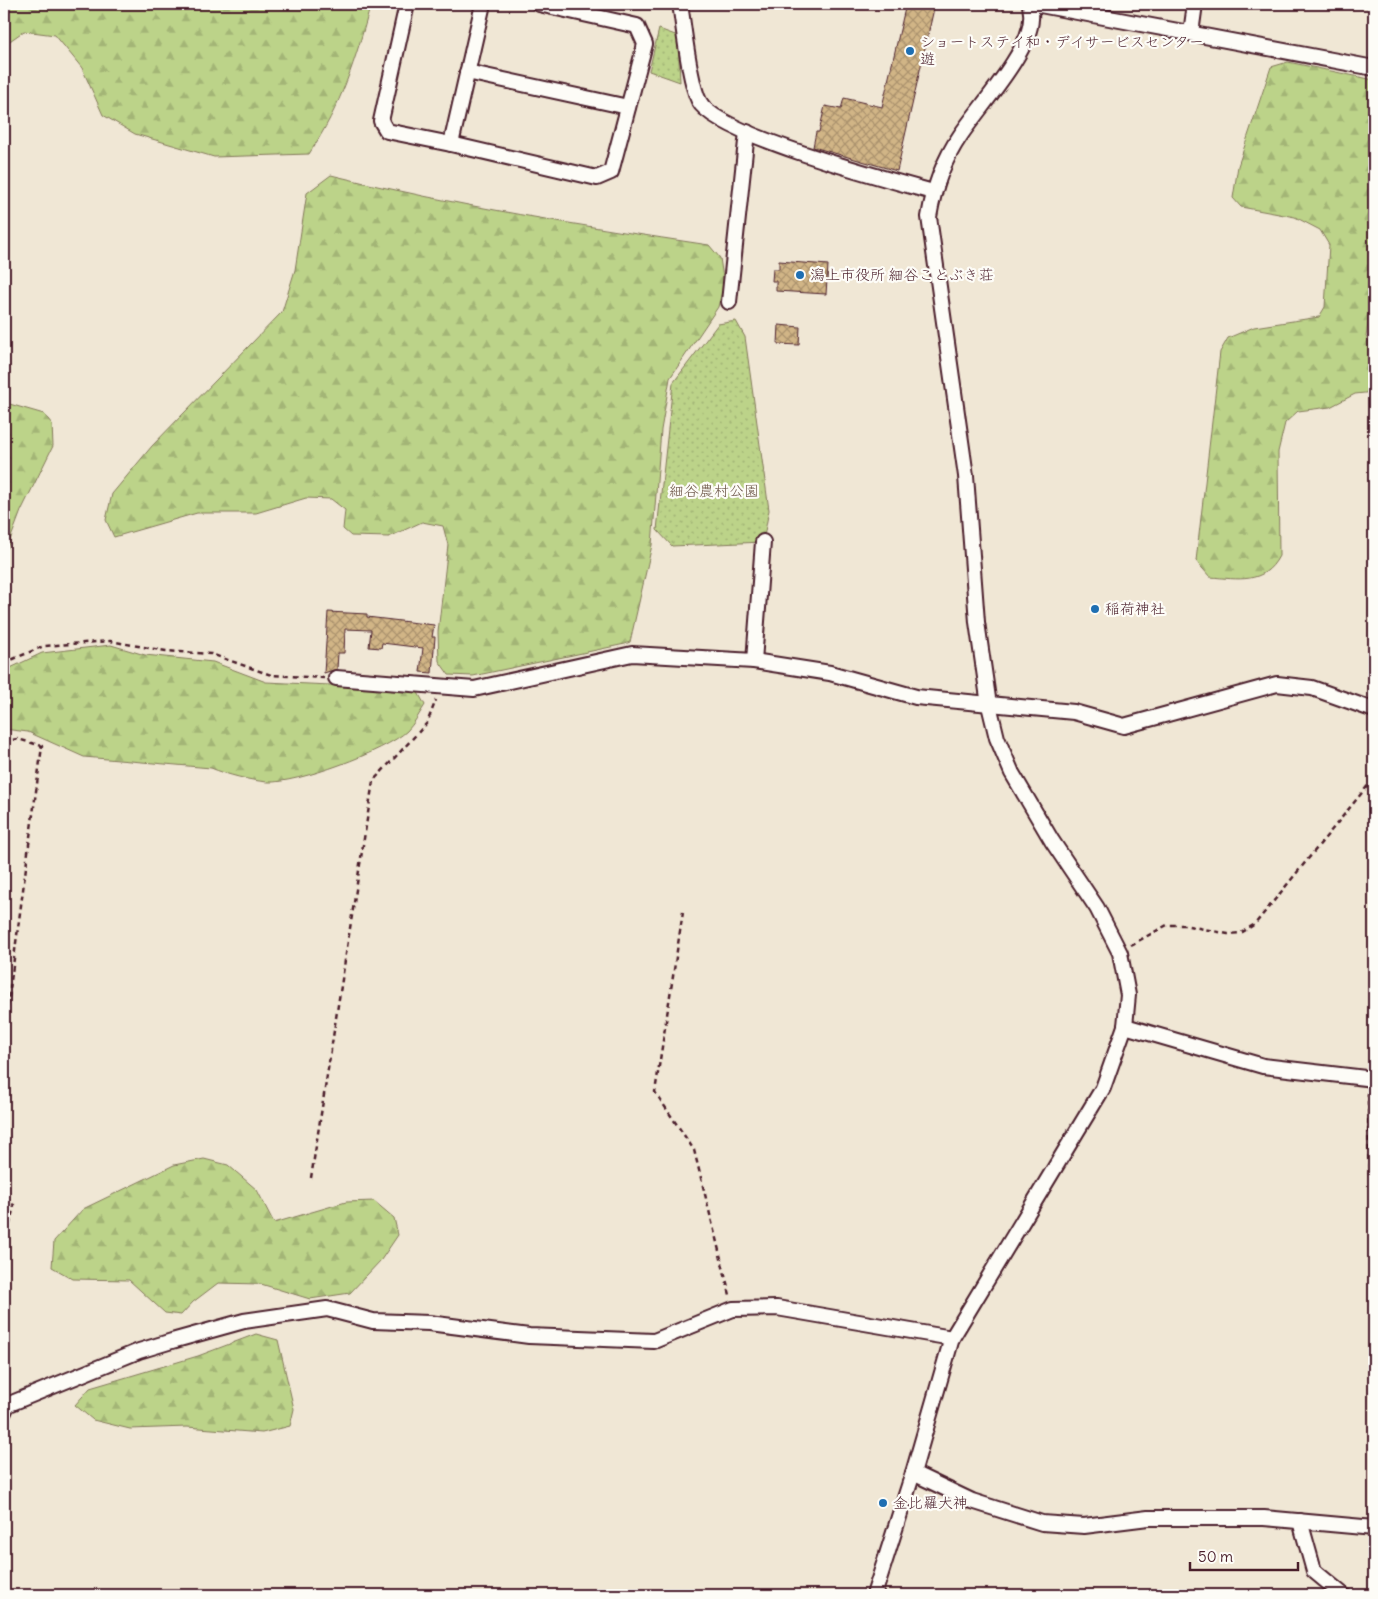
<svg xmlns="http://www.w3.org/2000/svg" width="1378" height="1599" viewBox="0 0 1378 1599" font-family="Delius,'Klee One',sans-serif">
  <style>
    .forest { fill: url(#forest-firs); stroke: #83795a }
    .park { fill: url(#park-dots); stroke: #83795a }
    .building { fill: url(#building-cross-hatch); stroke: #4a1f2b }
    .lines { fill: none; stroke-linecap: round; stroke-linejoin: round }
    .minor-casing { stroke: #4a1f2b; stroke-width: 18 }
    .path { stroke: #4a1f2b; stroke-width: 2.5; stroke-dasharray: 5 4; stroke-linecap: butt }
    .minor { stroke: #fdfcf7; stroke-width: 14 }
    .poi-dot { fill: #1f6fb2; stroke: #fdfcf7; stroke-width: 2 }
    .labels { text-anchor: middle; stroke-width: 4.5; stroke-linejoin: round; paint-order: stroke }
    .poi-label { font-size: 15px; fill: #4a1f2b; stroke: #fdfcf7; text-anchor: start }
    .park-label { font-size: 15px; fill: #6c5547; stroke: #fdfcf7 }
  </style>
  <defs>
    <pattern id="forest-firs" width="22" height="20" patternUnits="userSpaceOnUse" patternTransform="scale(1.25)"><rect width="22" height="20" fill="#bcd389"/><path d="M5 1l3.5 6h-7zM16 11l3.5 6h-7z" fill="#a3b576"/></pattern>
    <pattern id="park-dots" width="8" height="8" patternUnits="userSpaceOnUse" patternTransform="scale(1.25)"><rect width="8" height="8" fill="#bcd389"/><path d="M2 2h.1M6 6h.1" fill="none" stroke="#a3b576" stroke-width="1.8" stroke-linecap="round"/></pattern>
    <pattern id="building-cross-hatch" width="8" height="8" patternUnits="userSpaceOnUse" patternTransform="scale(1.25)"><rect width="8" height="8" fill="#d1b586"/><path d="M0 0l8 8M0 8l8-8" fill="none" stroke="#ac936e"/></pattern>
  </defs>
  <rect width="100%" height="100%" fill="#f0e7d5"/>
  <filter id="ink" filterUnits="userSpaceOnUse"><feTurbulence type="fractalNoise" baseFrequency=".02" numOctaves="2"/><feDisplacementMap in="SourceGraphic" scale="10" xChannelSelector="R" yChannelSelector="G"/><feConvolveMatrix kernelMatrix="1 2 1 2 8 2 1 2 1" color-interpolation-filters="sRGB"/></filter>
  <g filter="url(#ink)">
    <g class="forest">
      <path d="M 4,4 L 371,4 C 355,61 342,104 309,154 L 214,157 L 135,134 L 103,115 L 82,68 L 55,35 L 24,31 L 4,45 Z"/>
      <path d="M 1288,62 L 1374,80 L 1374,282 L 1366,337 L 1374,347 L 1374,392 L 1355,394 L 1330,407 L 1298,411 L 1285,423 L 1278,452 L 1279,556 C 1264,585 1238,579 1210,577 L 1196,561 L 1220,352 L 1228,338 L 1254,327 L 1319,317 L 1325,307 L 1329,245 L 1320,230 L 1295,217 L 1241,207 L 1233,198 L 1238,166 L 1271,67 Z"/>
      <path d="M 331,175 C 456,206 582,226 709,245 L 720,258 L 724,285 L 718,307 L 670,378 L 661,430 L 652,545 L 630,642 L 625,644 L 473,676 L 449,675 L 439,661 L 438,632 L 448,545 L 443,526 L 422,522 L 389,537 L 351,536 L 343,529 L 345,510 L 331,499 L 306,498 L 256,513 L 197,513 L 114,537 L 106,520 L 112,494 L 152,446 L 282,312 L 295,270 L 307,193 Z"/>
      <path d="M 4,401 L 6,403 L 44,414 L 52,424 L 53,446 L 21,511 L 4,556 Z"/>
      <path d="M 111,645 L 145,655 L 213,662 L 266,682 L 416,689 L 425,705 C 419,714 414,724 407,731 C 386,751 296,784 267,782 C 248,780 228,775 211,768 L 84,757 L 28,732 L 4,729 L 4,671 L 42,653 Z"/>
      <path d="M 204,1159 L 228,1165 L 257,1190 L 274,1223 L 346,1202 L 374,1201 L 394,1218 L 398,1235 L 381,1260 L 350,1293 L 310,1299 L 261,1284 L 218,1283 L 193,1302 L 181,1315 L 165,1313 L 129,1280 L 73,1279 L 52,1267 L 54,1241 L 83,1209 L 174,1165 Z"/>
      <path d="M 256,1334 L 278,1340 L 294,1409 L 290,1426 L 262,1433 L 187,1427 L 130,1429 L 93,1420 L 75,1405 L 90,1388 L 198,1356 Z"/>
    </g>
    <g class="park">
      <path d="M 659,29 L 678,36 L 680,82 L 649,71 Z"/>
      <path d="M 736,321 L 745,337 L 769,510 L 763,542 L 672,546 L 657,530 L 673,383 L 718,324 Z"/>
    </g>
    <g class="building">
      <path d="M 906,4 L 935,4 L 897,171 L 813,147 L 816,132 L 819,132 L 825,106 L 841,109 L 844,98 L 882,107 Z"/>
      <path d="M 779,261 L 828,265 L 826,294 L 776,291 L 776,281 L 772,281 L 773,269 L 779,269 Z"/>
      <path d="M 779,325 L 800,327 L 799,345 L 778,344 Z"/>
      <path d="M 328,612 L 367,614 L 367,617 L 434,625 L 432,637 L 435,637 L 432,673 L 420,672 L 423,648 L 382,643 L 381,648 L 369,647 L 371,630 L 345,629 L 344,653 L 338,653 L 337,669 L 324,673 Z"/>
    </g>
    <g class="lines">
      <g class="minor-casing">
        <g id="minor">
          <path d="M 407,4 L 381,121 L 387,131 L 451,144 L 597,178 L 611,172 L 645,44 L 637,26 L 539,4"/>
          <path d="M 680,4 C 684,28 689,81 699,101 C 715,134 893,181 933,192"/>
          <path d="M 1035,4 L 1374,68"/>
          <path d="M 1191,33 L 1195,4"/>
          <path d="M 467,72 L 628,107"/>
          <path d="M 451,144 L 483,4"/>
          <path d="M 729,302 L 747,132"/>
          <path d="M 754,661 L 763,542"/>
          <path d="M 336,678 L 474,689 L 632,654 L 754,661 L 830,673 L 916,697 L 1074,712 L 1124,726 L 1277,684 L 1312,688 L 1374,710"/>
          <path d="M 1125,1026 L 1263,1066 L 1374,1079"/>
          <path d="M 4,1412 L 7,1405 L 139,1351 L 172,1341 L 244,1321 L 327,1309 L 373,1321 L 429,1323 L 529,1336 L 654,1341 L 733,1309 L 777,1308 L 952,1338"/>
          <path d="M 913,1473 L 972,1501 L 1042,1523 L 1084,1526 L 1148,1518 L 1264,1518 L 1374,1528"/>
          <path d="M 1300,1521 L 1314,1571 L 1343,1595"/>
          <path d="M 874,1595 L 913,1473 L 952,1338 L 1103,1088 L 1125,1026 L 1128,995 L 1120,953 L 1097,908 L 1052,841 L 1012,773 L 997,738 L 989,705 L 977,622 L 966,476 L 929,217 C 934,187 943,161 960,136 C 979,107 1030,52 1031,19 C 1032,14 1030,9 1030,4"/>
        </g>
      </g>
      <g class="path">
        <path d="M 4,663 L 44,646 L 110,641 L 166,651 L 211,654 L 271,675 L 324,678"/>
        <path d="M 4,741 L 18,739 L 42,746 L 4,1034"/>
        <path d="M 683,912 L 655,1092 L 694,1150 L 730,1295"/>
        <path d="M 1131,945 L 1167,925 L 1184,925 L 1228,934 L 1241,933 L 1255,924 L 1374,778"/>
        <path d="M 1368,1092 L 1369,1173 L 1374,1187"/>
        <path d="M 311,1178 L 373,781 L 427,723 L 436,700"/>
        <path d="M 4,1200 L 14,1205 L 4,1251"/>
      </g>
      <use href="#minor" class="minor"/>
    </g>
  </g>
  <g class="poi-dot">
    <circle cx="910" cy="51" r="5"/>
    <circle cx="800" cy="275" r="5"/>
    <circle cx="1095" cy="609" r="5"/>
    <circle cx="883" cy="1503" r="5"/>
  </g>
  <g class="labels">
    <g class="poi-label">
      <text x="920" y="47">ショートステイ和・デイサービスセンター<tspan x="920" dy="17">遊</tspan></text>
      <text x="810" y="280">潟上市役所 細谷ことぶき荘</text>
      <text x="1105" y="614">稲荷神社</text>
      <text x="893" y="1508">金比羅大神</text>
    </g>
    <g class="park-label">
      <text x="714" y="496">細谷農村公園</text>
    </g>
  </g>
  <rect width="1378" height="1599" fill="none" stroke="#fdfcf7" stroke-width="20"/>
  <rect x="10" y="10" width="1358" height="1579" fill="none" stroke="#4a1f2b" stroke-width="2" filter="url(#ink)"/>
  <path d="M1190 1562v8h108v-8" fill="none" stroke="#4a1f2b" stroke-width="2.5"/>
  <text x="1198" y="1562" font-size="15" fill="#4a1f2b" stroke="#fdfcf7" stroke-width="4" paint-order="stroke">50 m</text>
</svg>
